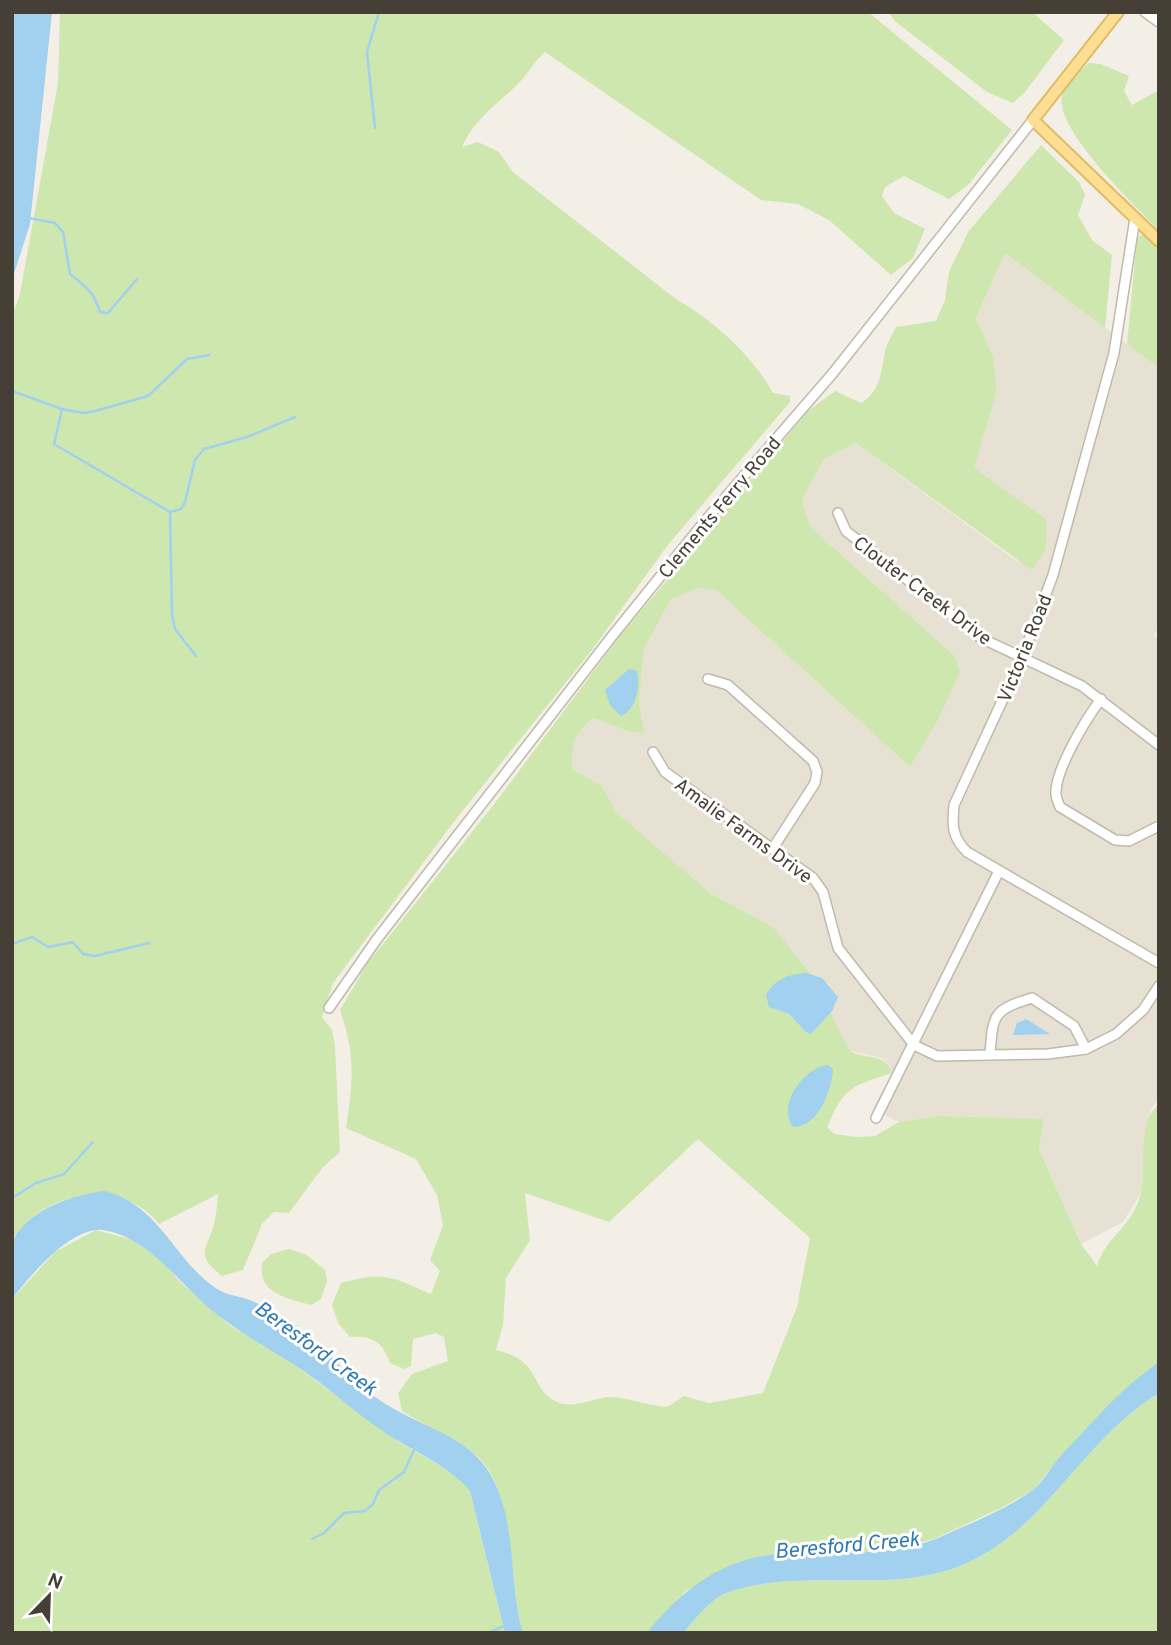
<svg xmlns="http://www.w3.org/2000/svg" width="1171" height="1645" viewBox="0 0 1171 1645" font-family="Overpass,sans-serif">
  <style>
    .residential { fill: #e7e1d4 }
    .green { fill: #cee7af; fill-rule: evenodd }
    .water { fill: #a2d0ef }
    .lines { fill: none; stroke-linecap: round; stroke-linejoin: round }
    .stream { stroke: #a2d0ef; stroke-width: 2.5 }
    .minor-casing { stroke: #c1b9ab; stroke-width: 12 }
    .major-casing { stroke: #e2bc64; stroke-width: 14 }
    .minor { stroke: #fff; stroke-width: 9 }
    .major { stroke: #fddf94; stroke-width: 10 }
    .labels { text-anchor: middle; stroke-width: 6; stroke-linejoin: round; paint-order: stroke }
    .street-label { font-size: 19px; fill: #453f35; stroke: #fff }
    .water-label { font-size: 21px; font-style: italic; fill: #2f7ab0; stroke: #fff }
  </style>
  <rect width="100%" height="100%" fill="#f3efe6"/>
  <path class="residential" d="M 1005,253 L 1159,368 L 1159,628 L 1154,635 L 1159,641 L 1159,1097 L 1151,1110 L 1146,1134 L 1142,1191 L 1123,1222 L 1081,1244 L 1039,1149 L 1044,1120 L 938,1116 L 899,1122 L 873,1109 L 892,1073 L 889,1065 L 882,1058 L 850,1051 L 773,927 L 710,893 L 660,851 L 615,812 L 602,786 L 573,769 L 571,749 L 580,728 L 594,718 L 630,732 L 643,732 L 639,703 L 644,649 L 671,599 L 699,588 L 716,590 L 910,767 L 936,724 L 959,674 L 955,656 L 810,527 L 802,500 L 824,459 L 856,443 L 1018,562 L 1046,519 L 973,468 L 997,390 L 993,357 L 976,318 Z"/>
  <g class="green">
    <path d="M 60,12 L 868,12 L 1012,130 L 968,185 L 949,199 L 904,176 L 885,187 L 882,196 L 894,213 L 925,229 L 913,258 L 891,275 L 829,220 L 798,204 L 761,200 L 545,52 C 534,62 527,75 516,86 C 494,107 476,118 462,147 L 478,142 L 499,152 L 513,172 L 676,299 C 714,321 752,355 773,393 L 790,396 L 790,402 L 667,546 L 592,650 L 456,819 L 333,983 L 322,1017 L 332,1030 L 335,1046 L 340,1152 L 323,1167 L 289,1213 L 274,1212 L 262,1224 L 243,1270 L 222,1276 C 198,1256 203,1255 213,1228 C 216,1218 217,1205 218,1194 L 159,1224 C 127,1184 68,1188 30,1219 C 23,1225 18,1234 12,1240 L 12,316 L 20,294 L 58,83 Z"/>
    <path d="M 888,12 L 1032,12 L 1064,40 L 1025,92 L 1013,103 L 987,92 L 896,22 Z"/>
    <path d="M 1089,63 L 1101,64 L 1129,76 L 1124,91 L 1132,105 L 1159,90 L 1159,231 C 1136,206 1054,129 1062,96 C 1065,82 1079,73 1089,63 Z"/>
    <path d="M 1041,145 L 1079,182 L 1085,195 L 1078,215 L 1092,240 L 1112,255 L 1105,328 L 1005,253 L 976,318 L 993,357 L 997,390 L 974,468 L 1046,519 L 1046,549 L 1032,570 L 856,443 L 824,459 L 802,500 L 810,527 L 955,656 L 960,673 L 936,724 L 910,767 L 716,590 L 699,588 L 671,599 L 644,649 L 639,703 L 644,732 L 630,732 L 594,718 C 574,732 570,746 573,769 L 602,786 L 616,812 L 710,893 L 773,927 L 809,972 L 850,1051 C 865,1060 886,1052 892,1073 C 851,1086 843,1088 827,1128 L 835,1134 L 856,1137 L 875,1136 L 899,1122 L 938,1116 L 1044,1119 L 1039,1149 L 1081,1244 L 1097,1266 C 1106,1236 1132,1228 1141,1193 C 1147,1167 1136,1122 1159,1104 L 1159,1361 L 1061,1455 L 1035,1489 L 1001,1508 L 934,1539 L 911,1545 L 845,1555 L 768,1555 L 686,1591 L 647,1633 L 523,1633 C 508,1584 517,1492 477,1456 C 456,1437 426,1427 402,1411 L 398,1393 L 412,1374 L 448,1361 L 444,1337 L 436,1333 L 413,1339 L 411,1366 L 404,1369 L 390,1363 C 383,1342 372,1335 350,1337 L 338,1323 L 332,1305 L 341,1283 C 384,1271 393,1277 431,1294 L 440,1271 L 430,1260 L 443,1226 L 437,1195 L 416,1159 L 346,1128 C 353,1081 356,1056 340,1010 L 367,964 L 495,803 L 620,636 L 808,411 L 835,391 L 861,403 C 881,391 880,374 885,353 C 886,344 892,335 896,327 L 936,321 L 945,300 L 949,272 L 968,232 ZM 698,1139 L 810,1238 L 797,1307 L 763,1393 L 709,1403 L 684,1396 L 667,1407 C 648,1406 626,1396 608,1397 C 590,1399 572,1410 555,1401 C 529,1388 543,1361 496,1350 L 503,1325 L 506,1278 L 530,1240 L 525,1193 L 609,1222 Z"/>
    <path d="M 1142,234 L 1159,248 L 1159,368 L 1127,344 L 1137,239 Z"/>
    <path d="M 96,1230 L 133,1240 L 161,1260 L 181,1283 L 231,1326 L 293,1364 L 399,1442 L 455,1474 L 470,1491 L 505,1633 L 12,1633 L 12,1299 L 55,1252 Z"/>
    <path d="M 289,1249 L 307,1255 L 325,1270 L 327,1280 L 321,1299 L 311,1305 C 285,1298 258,1293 262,1263 L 271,1254 Z"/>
    <path d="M 1159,1393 L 1159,1633 L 683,1633 C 694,1620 711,1599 726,1593 C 798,1567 877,1593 949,1570 C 1042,1540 1079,1441 1159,1393 Z"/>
  </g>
  <g class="water">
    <path d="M 12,12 L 52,12 L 30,224 L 12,280 Z"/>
    <path d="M 629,669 L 636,670 C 642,684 636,710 621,716 L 610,705 L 605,690 Z"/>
    <path d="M 806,973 L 822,978 L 838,997 L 832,1011 L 811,1034 L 806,1032 L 789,1014 L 769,1007 L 766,995 C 776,978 787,975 806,973 Z"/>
    <path d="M 1026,1019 L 1050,1034 L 1013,1035 L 1017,1023 Z"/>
    <path d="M 828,1065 L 833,1069 C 832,1089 818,1128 793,1127 C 776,1104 805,1067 828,1065 Z"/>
    <path d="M 104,1191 C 160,1204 173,1260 217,1289 C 227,1295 237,1296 247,1299 C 261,1304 277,1314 289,1321 C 324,1343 347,1379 381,1401 C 414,1424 464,1434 487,1469 C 519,1517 507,1580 523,1633 L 505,1633 L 470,1491 C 448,1465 416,1453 387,1434 C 355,1413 326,1385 293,1364 C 264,1346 235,1330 209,1308 C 176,1280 148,1237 103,1230 C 71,1226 29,1277 12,1299 C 12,1286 8,1249 14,1239 C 29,1209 73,1195 104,1191 Z"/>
    <path d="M 1159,1361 L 1159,1393 C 1079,1441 1042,1540 949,1570 C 877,1593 798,1567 726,1593 C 711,1599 694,1620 683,1633 L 647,1633 C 677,1594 719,1561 769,1555 C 826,1548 882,1561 938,1538 C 969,1524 1005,1510 1033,1490 C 1045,1481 1052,1464 1063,1453 C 1083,1433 1101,1411 1122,1392 C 1133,1381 1147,1372 1159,1361 Z"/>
  </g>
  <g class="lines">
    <g class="stream">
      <path d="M 375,128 L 367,52 L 379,12"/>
      <path d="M 29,218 L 55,223 L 63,232 L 70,274 C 85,286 94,292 100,312 L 108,313 L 137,279"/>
      <path d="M 12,391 L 62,409 L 83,413 L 95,411 L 148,396 L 187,359 L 209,355"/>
      <path d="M 62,409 L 54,444 L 170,512 L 181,509 L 185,502 L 195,460 L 204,449 L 247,437 L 295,417"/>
      <path d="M 170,512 L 172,615 L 175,629 L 196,656"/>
      <path d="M 12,944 L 32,937 L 48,947 L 73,942 L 83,954 L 95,956 L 149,943"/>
      <path d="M 12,1198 L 36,1183 L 64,1174 L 93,1142"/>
      <path d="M 312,1539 L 324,1533 L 344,1513 L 365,1511 L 373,1504 L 379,1490 L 404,1472 L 414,1450"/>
      <path d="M 487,1633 L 507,1625"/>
    </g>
    <g class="minor-casing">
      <g id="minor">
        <path d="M 1145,12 L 1159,22"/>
        <path d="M 1158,12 L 1159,13"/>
        <path d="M 1135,218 L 1114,353 L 1053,575 L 1022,658 L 954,805 C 952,826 952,837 967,852 L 1159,963"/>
        <path d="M 838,513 L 846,531 L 981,638 L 1082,686 L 1159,745"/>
        <path d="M 708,679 L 728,685 L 813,761 L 817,772 L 815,783 L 773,848"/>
        <path d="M 1101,699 C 1086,719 1057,767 1056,791 C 1055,796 1058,802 1060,807 L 1115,840 L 1129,841 L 1159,826"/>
        <path d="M 653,752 L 665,772 L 813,878 L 823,892 L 838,948 L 914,1045 L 937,1056 L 1048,1054 L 1086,1049 L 1116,1034 L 1143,1010 L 1159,986"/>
        <path d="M 329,1008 L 377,939 L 613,635 L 705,521 L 833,373 L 1033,120"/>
        <path d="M 990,1054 C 993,1014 993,1010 1032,998 L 1074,1026 L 1086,1049"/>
        <path d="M 876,1118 L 999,871"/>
      </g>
    </g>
    <g class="major-casing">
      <path id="major" d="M 1118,12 L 1033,120 L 1159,241"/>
    </g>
    <use href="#minor" class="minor"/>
    <use href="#major" class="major"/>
  </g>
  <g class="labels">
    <g class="street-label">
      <text transform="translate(719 507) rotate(-50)" y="7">Clements Ferry Road</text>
      <text transform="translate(923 590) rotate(37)" y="7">Clouter Creek Drive</text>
      <text transform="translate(1024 648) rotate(-68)" y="7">Victoria Road</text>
      <text transform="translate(744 830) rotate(36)" y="7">Amalie Farms Drive</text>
    </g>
    <g class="water-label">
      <text transform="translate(316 1348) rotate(36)" y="7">Beresford Creek</text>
      <text transform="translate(847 1545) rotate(-5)" y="7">Beresford Creek</text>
    </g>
  </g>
  <rect width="1171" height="1645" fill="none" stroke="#453f35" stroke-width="28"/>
  <g transform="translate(49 1596) rotate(23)" stroke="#ffffff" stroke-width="5" paint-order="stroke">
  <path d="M0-5L12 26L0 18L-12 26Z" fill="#453f35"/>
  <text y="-10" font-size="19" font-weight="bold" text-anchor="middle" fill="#453f35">N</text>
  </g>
</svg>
